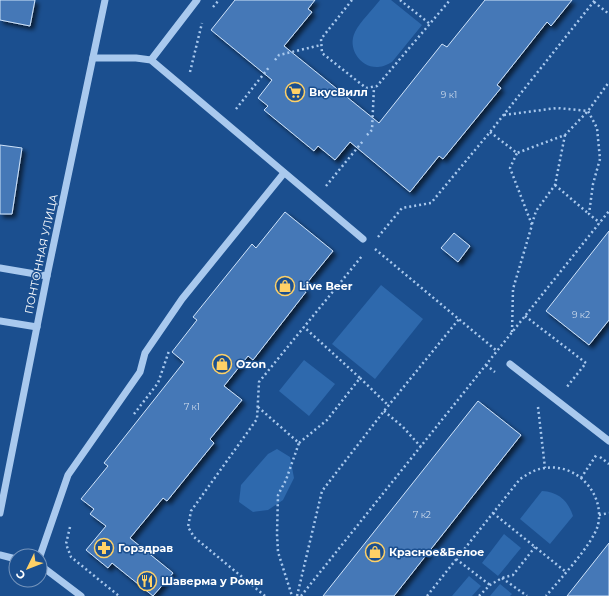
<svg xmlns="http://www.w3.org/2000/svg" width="609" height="596" viewBox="0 0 609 596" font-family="Montserrat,sans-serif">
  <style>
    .green { fill: #2e69ad }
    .building { fill: #4478b7; stroke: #cfe3fa; filter: url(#shadow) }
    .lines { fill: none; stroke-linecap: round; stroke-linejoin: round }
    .path { stroke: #a9c9ee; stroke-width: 2.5; stroke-dasharray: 2 3; stroke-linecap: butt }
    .minor { stroke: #a9c9ee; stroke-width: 7 }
    .labels { text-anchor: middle; stroke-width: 3; stroke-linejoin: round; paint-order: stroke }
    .number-label { font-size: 9px; fill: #d0dded }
    .poi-label { font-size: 11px; font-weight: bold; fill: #fff; stroke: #1b4f8f; text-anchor: start }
    .street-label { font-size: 11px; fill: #fff; stroke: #1b4f8f }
  </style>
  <defs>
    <filter id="shadow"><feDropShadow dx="3.5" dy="3.5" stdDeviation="2" flood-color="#0009"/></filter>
  </defs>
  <rect width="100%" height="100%" fill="#1b4f8f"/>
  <g class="green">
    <path d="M 380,0 L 391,0 L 422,25 L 392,62 C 388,64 383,67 378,67 C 360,68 347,48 355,32 C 360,22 373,9 380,0 Z"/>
    <path d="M 381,285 L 423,319 L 375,379 L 332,344 Z"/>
    <path d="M 304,360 L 335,384 L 309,416 L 279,391 Z"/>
    <path d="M 277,449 L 290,457 L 294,478 L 283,500 L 268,510 L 253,512 L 239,502 L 241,485 L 268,454 Z"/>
    <path d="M 542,491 C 559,492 568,501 573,516 L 550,544 L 520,519 Z"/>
    <path d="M 504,534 L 521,548 L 498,576 L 482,563 Z"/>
    <path d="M 469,576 L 481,586 L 472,596 L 452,596 Z"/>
    <path d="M 500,584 L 512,594 L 510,596 L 490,596 Z"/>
  </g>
  <g class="building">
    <path d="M 0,0 L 35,0 L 30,26 L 0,20 Z"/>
    <path d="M 235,0 L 315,0 L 308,9 L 312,12 L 284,46 L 379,123 L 442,44 L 447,47 L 485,0 L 572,0 L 551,26 L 547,22 L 497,85 L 501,88 L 443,159 L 439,156 L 410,192 L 350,142 L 335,160 L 318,146 L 314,151 L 264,110 L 268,106 L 258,98 L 272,80 L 211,30 Z"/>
    <path d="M 0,145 L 22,148 L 12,214 L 0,214 Z"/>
    <path d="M 285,212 L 333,251 L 302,289 L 306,292 L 253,360 L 248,356 L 224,386 L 242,400 L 210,439 L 214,443 L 167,501 L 163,498 L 130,538 L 173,573 L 153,596 L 112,563 L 108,568 L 86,550 L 106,526 L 90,514 L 94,509 L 81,499 L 108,466 L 104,463 L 184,362 L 172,352 L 197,320 L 193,317 L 252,244 L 256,248 Z"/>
    <path d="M 609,231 L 609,320 L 589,345 L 546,311 Z"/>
    <path d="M 454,233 L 470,246 L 458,262 L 441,248 Z"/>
    <path d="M 478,401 L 521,435 L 394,596 L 323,596 Z"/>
    <path d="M 609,543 L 609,596 L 567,596 Z"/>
  </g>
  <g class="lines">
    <g class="path">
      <path d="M 352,0 L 321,39 L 322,53 L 366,88 L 377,86 L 450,0"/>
      <path d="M 400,0 L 430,24"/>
      <path d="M 594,2 L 609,14"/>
      <path d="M 213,7 L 219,0"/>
      <path d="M 275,60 L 279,55 L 321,45"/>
      <path d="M 190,72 L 202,23"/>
      <path d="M 236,109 L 270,66"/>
      <path d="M 504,115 L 557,108 L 588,111 L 597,128 L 600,159 L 593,184 L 589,214 L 600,223"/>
      <path d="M 490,132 L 517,153 L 565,135 L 588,111 L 609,82"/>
      <path d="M 367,135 L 372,130 L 374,87"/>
      <path d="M 555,185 L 589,214"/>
      <path d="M 326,186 L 363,141"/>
      <path d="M 532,224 L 536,211 L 555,185 L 565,135"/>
      <path d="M 378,237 L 402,208 L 431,203 L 490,132 L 595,0"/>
      <path d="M 375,249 L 497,351"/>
      <path d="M 525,316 L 586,363 L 566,388"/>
      <path d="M 512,332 L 513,289 L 532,225 L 510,168 L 517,153"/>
      <path d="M 486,365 L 495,372"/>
      <path d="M 360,378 L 389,406"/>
      <path d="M 258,407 L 299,443 L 286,480 L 278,495 L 277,534 L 278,552 L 292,596"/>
      <path d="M 538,407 L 545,468"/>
      <path d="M 384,411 L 403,427 L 421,447"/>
      <path d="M 134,414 L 158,383 L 169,351"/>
      <path d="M 299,443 L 327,420 L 360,378 L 304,327"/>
      <path d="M 600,457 L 609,464"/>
      <path d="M 581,478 L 597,454"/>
      <path d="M 493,513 L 566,572"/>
      <path d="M 599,515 L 609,513"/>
      <path d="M 70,527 L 66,544 L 71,557 L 119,596"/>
      <path d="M 456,559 L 490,585"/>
      <path d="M 502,578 L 527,596"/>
      <path d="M 265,596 L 194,537 L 188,527 L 191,511 L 257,419 L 259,382 L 362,256"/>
      <path d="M 297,596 L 322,491 L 384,411 L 459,319"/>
      <path d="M 301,596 L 609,211"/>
      <path d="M 427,596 L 520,479 C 528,474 535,469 545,468 C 577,463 605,494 598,525 C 593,544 560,579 546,596"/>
      <path d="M 479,596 L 490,585 L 502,578 L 513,575 L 535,547"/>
    </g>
    <g class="minor">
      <path d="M 93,58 L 136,58 L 151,60 L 363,239"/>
      <path d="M 151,60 L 197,0"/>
      <path d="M 0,268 L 47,276"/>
      <path d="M 0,321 L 37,327"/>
      <path d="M 510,364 L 609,441"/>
      <path d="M 0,513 L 47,276 L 105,0"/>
      <path d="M 0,555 L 16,559"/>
      <path d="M 40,556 L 68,475 L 140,372 L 145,353 L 182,299 L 284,173"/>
      <path d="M 40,565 L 81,596"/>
    </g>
  </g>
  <defs>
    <g id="supermarket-ring" transform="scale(1)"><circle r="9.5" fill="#1b4f8f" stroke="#ffd166" stroke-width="1.5"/><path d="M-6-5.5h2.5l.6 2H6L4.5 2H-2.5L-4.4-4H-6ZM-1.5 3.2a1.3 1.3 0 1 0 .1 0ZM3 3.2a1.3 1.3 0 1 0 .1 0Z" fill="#ffd166"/></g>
    <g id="shop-ring" transform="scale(1)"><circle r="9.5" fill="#1b4f8f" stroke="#ffd166" stroke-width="1.5"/><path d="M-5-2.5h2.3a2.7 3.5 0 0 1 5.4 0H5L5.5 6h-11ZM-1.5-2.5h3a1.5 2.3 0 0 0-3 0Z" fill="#ffd166"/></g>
    <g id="pharmacy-ring" transform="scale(1)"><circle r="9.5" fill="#1b4f8f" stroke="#ffd166" stroke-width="1.5"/><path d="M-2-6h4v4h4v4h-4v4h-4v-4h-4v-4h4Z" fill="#ffd166"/></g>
    <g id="restaurant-ring" transform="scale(1)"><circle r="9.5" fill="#1b4f8f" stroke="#ffd166" stroke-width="1.5"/><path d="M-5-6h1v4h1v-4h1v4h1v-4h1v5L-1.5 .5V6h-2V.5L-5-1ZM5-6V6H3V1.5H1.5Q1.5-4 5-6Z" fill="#ffd166"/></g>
  </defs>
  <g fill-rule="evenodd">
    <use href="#supermarket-ring" x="295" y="92"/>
    <use href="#shop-ring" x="285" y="286"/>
    <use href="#shop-ring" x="222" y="364"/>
    <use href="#pharmacy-ring" x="104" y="548"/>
    <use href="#shop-ring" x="375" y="552"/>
    <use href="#restaurant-ring" x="147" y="581"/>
  </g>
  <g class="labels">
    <g class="number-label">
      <text x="449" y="98">9 к1</text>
      <text x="581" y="318">9 к2</text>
      <text x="192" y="410">7 к1</text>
      <text x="422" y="518">7 к2</text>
    </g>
    <g class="poi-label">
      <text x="309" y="96">ВкусВилл</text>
      <text x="299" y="290">Live Beer</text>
      <text x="236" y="368">Ozon</text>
      <text x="118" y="552">Горздрав</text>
      <text x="389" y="556">Красное&amp;Белое</text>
      <text x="161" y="585">Шаверма у Ромы</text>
    </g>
    <g class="street-label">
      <text transform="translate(41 254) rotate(-78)" y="4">ПОНТОННАЯ УЛИЦА</text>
    </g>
  </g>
  <g transform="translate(28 568) rotate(227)"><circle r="19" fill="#1b4f8f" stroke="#7695bc"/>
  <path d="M0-3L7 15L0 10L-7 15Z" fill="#ffd166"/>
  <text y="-6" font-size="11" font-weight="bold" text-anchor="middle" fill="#ffffff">С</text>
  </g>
</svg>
